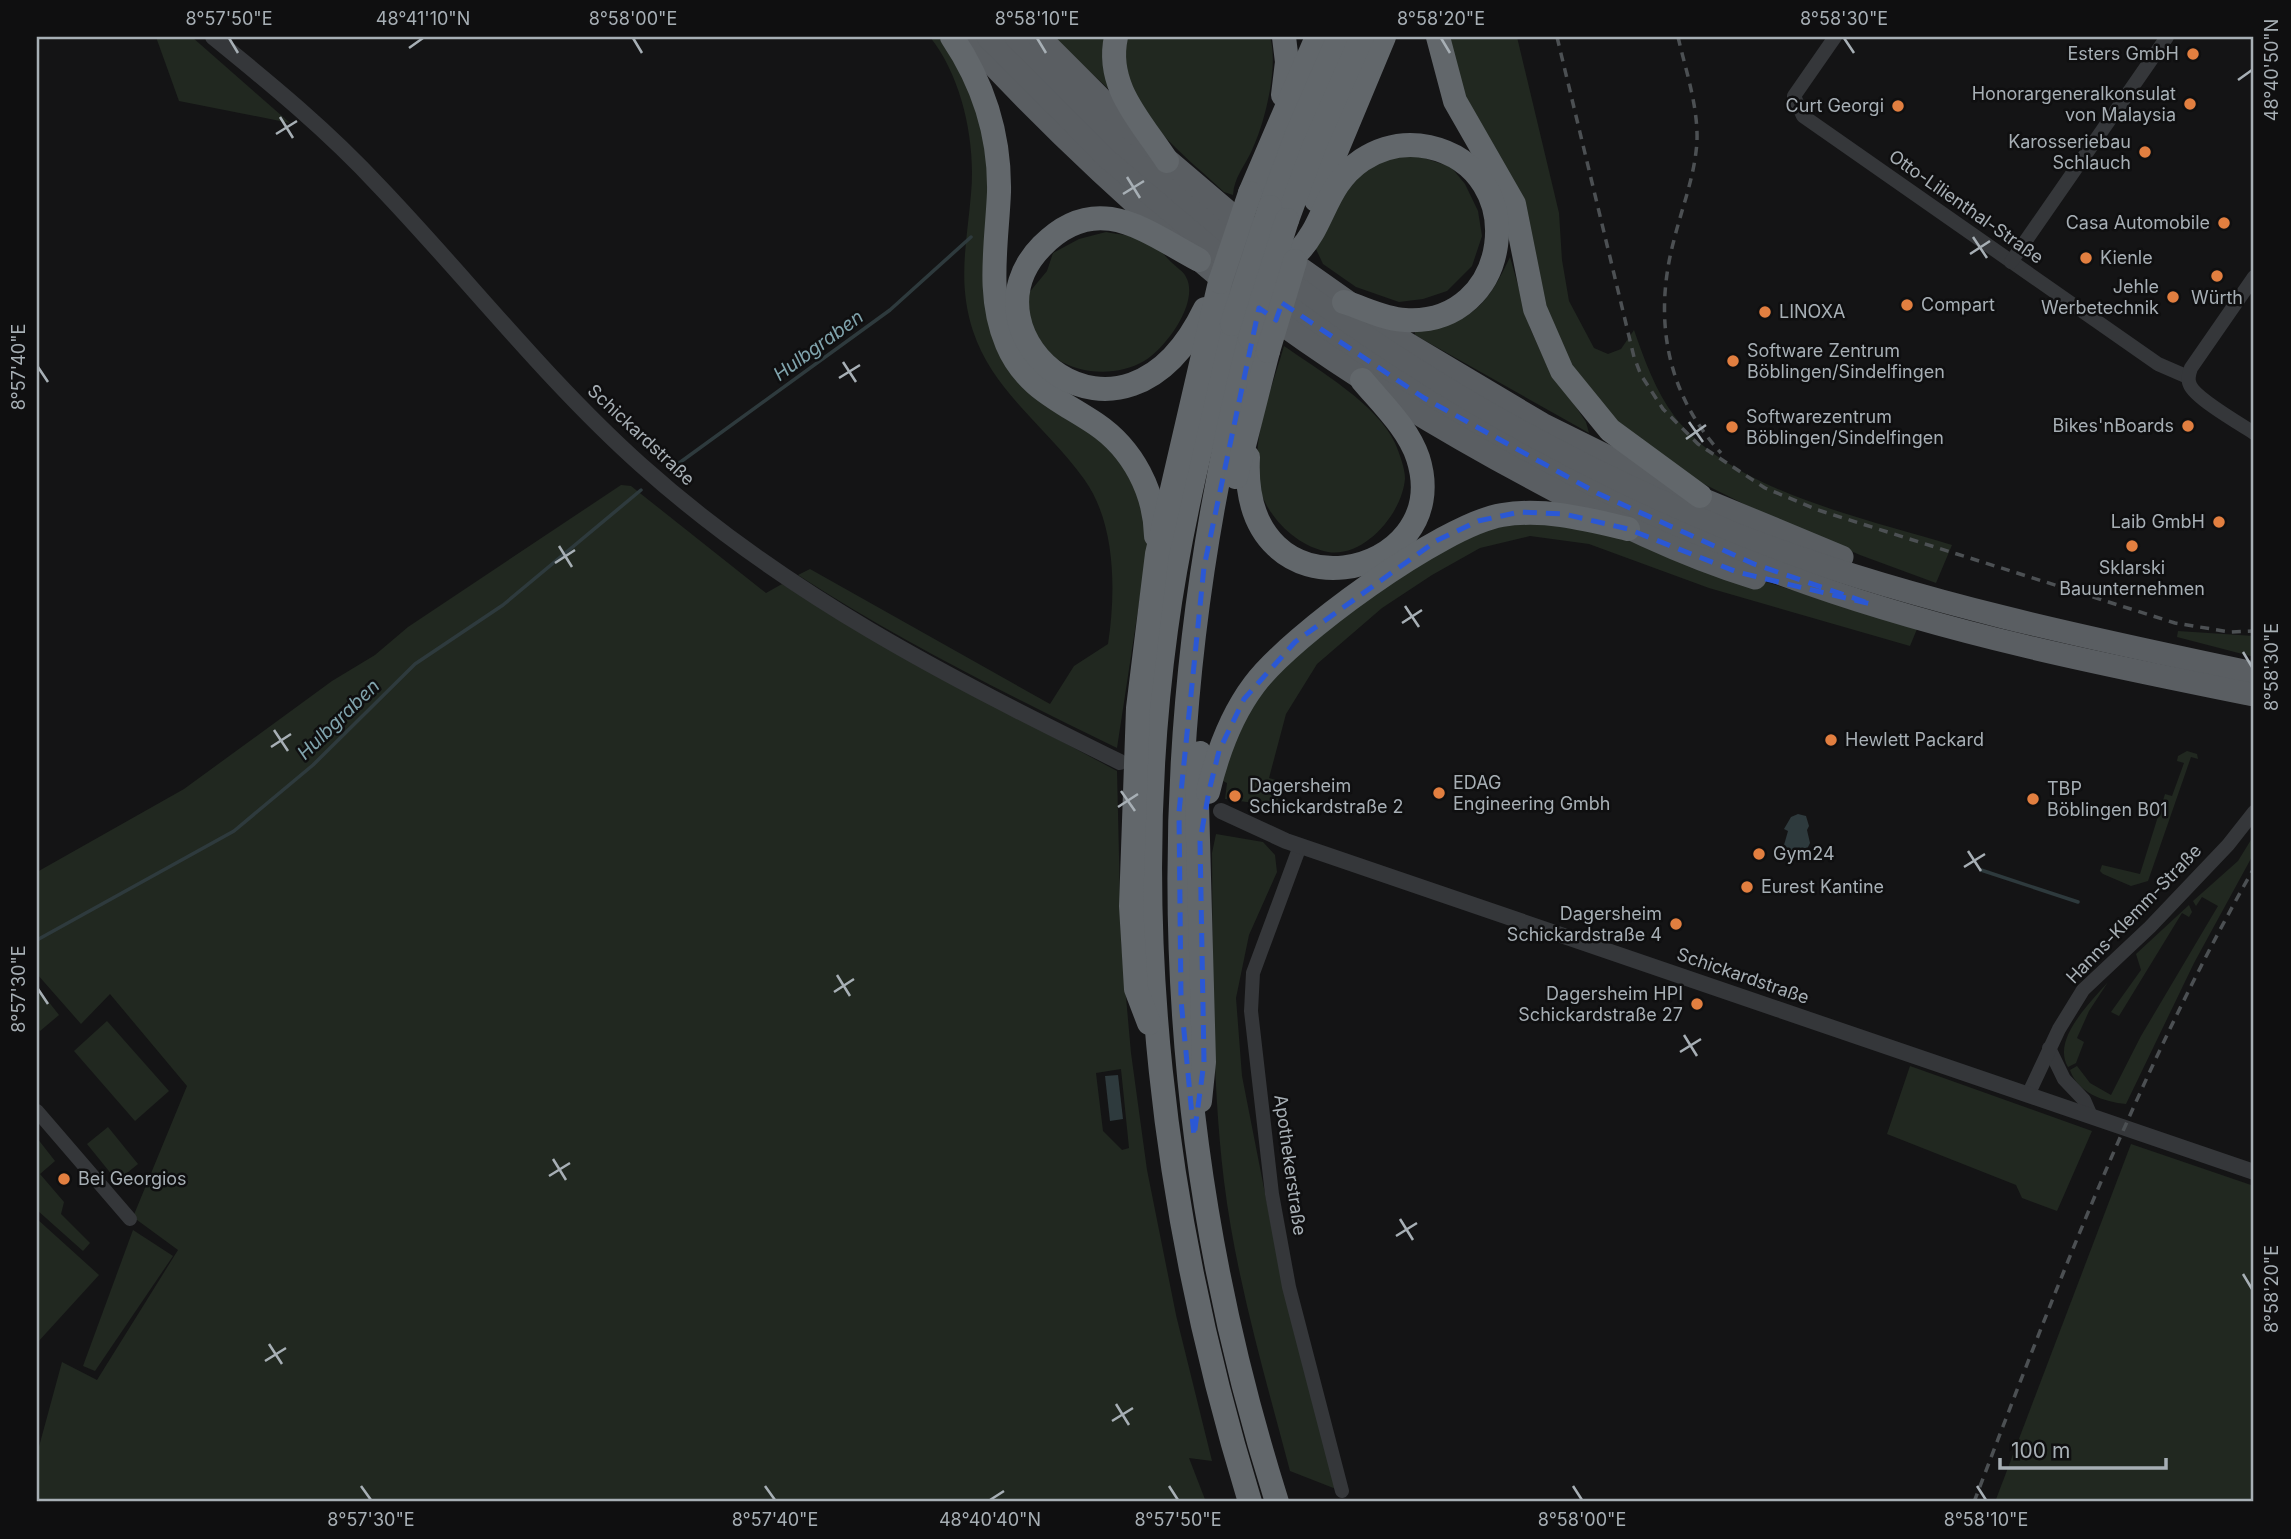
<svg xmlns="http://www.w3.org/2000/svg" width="2291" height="1539" viewBox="0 0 2291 1539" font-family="Inter,sans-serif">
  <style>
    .green { fill: #212820; fill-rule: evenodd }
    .water { fill: #2e3a3d }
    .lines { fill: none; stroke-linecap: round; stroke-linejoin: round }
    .stream { stroke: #2e3a3d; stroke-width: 3.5 }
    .minor { stroke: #35373a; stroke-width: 14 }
    .tertiary { stroke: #35373a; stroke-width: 16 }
    .trunk { stroke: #5a5e62; stroke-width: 23 }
    .motorway { stroke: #62676b; stroke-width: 24 }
    .rail { stroke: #4c5053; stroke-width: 3.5; stroke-dasharray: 9 7; stroke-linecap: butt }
    .motorway-bridge { stroke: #62676b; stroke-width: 24 }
    .marked { fill: none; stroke: #2b58d4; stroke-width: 5; stroke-dasharray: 14 9; stroke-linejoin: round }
    .ticks { fill: none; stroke: #a7afb5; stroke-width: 2.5 }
    .poi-dot { fill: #e27f40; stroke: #0f0f10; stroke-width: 2.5 }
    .labels { text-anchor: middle; stroke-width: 5; stroke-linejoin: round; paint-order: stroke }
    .poi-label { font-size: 18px; fill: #a7afb5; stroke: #0f0f10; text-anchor: start }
    .street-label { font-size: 18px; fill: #a7afb5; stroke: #0f0f10 }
    .water-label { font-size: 19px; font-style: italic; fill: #80a4ad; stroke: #0f0f10 }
    .neatline { fill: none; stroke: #a7afb5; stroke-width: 2.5 }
    .ticks-label { font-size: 18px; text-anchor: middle; fill: #a7afb5 }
  </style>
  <rect width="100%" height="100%" fill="#141415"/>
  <g class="green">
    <path d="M 156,37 L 192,37 L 290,123 L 179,101 Z"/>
    <path d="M 930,37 L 949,37 L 962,61 L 990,155 L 985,272 L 1083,422 L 1133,470 L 1149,538 L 1117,748 C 1008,695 900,641 798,575 L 810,569 L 1050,704 L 1074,666 L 1108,644 C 1116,592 1116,523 1084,479 C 1048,428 993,392 973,331 C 957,282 967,242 971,194 C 976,142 962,77 930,37 Z"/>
    <path d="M 1052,37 L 1108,37 L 1113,93 Z"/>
    <path d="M 1126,37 L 1270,37 C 1279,65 1265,123 1252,150 C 1245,166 1234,177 1233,195 L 1224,192 C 1187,157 1143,126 1126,75 C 1123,64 1126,48 1126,37 Z"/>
    <path d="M 1444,37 L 1517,37 L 1559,213 L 1562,260 L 1569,301 L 1594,348 L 1608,354 L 1621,349 L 1634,330 C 1644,359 1656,392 1675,417 C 1733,492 1865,518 1952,545 L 1936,583 L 1860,555 L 1752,508 L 1684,474 L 1635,443 L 1560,356 L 1472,121 Z"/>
    <path d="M 1409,153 L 1451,167 L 1465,184 L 1478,211 L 1482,236 L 1472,266 L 1447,291 L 1423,299 L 1399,302 L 1356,287 L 1323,264 L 1316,249 L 1326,216 L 1369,165 Z"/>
    <path d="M 1106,232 C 1119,235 1135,235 1148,241 C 1156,244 1164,255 1171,262 C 1175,266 1184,272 1186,277 C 1200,302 1165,349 1144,361 C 1105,384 1041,370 1030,321 C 1028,313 1029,303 1028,294 L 1047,271 L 1053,253 L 1079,239 Z"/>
    <path d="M 1510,257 L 1530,328 L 1545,361 L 1586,422 L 1589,433 L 1415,335 L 1415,331 C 1471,324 1487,306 1510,257 Z"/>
    <path d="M 1284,346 C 1318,370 1377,404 1395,443 C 1399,452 1405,469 1405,478 C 1403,512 1365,558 1328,552 C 1295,546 1263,514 1258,480 C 1252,435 1272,388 1284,346 Z"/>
    <path d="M 621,485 L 631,486 L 766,593 L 782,584 L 908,659 L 1117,771 L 1121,941 L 1131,1053 L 1147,1170 L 1176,1315 L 1212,1461 L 1189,1458 L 1206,1502 L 37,1502 L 37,1454 L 62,1362 L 97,1380 L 178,1250 L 133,1217 L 187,1086 L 110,994 L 81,1024 L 37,974 L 37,872 L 184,789 L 332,681 L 375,655 L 408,627 ZM 1121,1069 L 1129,1148 L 1122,1150 L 1103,1131 L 1096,1073 Z"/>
    <path d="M 1561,518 L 1917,629 L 1910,646 L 1709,588 L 1589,544 L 1530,536 L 1480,548 L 1432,575 L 1382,608 L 1317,664 L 1286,714 L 1269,778 L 1285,783 L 1275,806 L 1225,799 L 1227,783 L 1221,780 L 1223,751 L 1284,657 L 1476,526 Z"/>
    <path d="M 2178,631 L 2254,636 L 2254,657 L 2177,637 Z"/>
    <path d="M 2187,751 L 2197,754 L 2198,759 L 2191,757 L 2148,881 L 2131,886 L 2103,874 L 2100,871 L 2102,865 L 2140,874 L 2165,794 L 2172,796 L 2184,763 L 2177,761 L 2178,756 Z"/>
    <path d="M 1216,834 L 1263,842 L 1275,855 L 1277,872 L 1249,935 L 1236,998 L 1242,1076 L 1273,1234 L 1336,1489 L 1290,1471 C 1265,1376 1236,1279 1224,1181 C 1211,1072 1213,963 1212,853 Z"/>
    <path d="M 2254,835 L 2254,853 L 2194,963 L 2126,1104 C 2104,1102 2078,1093 2070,1070 L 2077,1066 L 2090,1083 L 2111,1095 L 2141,1036 L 2218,906 L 2202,897 L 2196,906 L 2193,901 L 2238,861 Z"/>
    <path d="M 2189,905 L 2192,912 L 2189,917 L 2182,913 L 2119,1016 L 2111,1012 L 2141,970 L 2136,954 Z"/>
    <path d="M 2108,982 L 2089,1011 L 2077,1038 L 2084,1042 L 2076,1063 L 2068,1067 C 2051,1039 2092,1001 2108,982 Z"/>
    <path d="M 37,987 L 59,1015 L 40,1031 L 37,1027 Z"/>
    <path d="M 107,1021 L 169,1091 L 135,1121 L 74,1051 Z"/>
    <path d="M 1910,1066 L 2092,1131 L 2057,1211 L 2022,1198 L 2016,1185 L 1887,1134 Z"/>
    <path d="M 108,1127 L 138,1164 L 117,1181 L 87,1144 Z"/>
    <path d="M 37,1138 L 55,1161 L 40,1174 L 64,1202 L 61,1214 L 90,1243 L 83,1251 L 37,1210 Z"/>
    <path d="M 2131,1144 L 2254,1186 L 2254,1502 L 1995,1502 Z"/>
    <path d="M 37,1219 L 99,1275 L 37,1343 Z"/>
    <path d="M 133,1230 L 173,1256 L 95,1371 L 83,1366 Z"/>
  </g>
  <g class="water">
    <path d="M 1798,814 L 1806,816 L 1809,826 L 1807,830 L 1810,843 L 1804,855 L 1789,852 L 1784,845 L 1788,831 L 1784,829 L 1791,817 Z"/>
    <path d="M 1118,1075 L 1123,1119 L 1110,1121 L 1105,1076 Z"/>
  </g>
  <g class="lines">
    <g class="stream">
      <path d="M 675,466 L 890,310 L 971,237"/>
      <path d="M 1981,870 L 2078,902"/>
      <path d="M 37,940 L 234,831 L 313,765 L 415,664 L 503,605 L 641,490"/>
    </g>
    <g class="minor">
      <path d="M 1835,37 L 1794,96 L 1803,116 L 2158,364 L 2188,377"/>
      <path d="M 2011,262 L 2167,37"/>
      <path d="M 2254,277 L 2191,368 C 2189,374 2187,379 2190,385 C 2195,398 2240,424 2254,433"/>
      <path d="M 1300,846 L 1253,973 L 1251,1011 L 1272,1194 L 1289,1287 L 1342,1491"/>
      <path d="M 2049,1048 L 2064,1079 L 2084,1100 L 2091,1116"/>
      <path d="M 2028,1095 L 2059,1029 L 2083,990 L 2150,927 L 2228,845 L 2254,812"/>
      <path d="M 37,1111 L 130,1219"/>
    </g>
    <g class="tertiary">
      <path d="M 213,37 C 271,84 328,131 379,186 C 467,278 546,380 641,465 C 786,595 948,677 1120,762"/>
      <path d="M 1221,811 L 1286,841 L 2254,1172"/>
    </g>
    <g class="trunk">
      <path d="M 967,37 C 1050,128 1139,210 1234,289"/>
      <path d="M 988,37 L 1109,159 L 1240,270"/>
      <path d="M 1016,37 L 1123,144 L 1248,250"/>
      <path d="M 1039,37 L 1131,129 L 1253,233"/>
      <path d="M 1280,254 L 1406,343 L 1542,424 L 1649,477 L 1842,557"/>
      <path d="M 1275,271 C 1396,364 1528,442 1667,504 C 1698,518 1729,533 1761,544 C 1921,603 2088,638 2254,673"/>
      <path d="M 1270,293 C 1429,414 1620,518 1809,584 C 1954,635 2105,665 2254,695"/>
      <path d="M 1264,311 C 1352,376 1445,432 1541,483 C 1610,520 1680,555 1755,578"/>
    </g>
    <g class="motorway">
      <path d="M 952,37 C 983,83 1000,136 999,192 C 997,243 986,295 1007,344 C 1025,387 1060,400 1096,424 C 1133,449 1155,492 1156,536"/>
      <path d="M 1116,37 C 1105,87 1142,122 1167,161"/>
      <path d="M 1438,37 L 1455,101 L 1514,204 L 1535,309 L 1562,371 L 1610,430 L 1700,496"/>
      <path d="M 1283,95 L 1287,62 L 1284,37"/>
      <path d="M 1250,193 L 1317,37"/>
      <path d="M 1316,200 L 1384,37"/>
      <path d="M 1270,207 L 1297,134 L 1339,37"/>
      <path d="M 1287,220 L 1315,144 L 1362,37"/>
      <path d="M 1299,251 C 1325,224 1325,185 1362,160 C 1382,147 1405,142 1429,147 C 1533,170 1512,327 1405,320 C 1384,319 1364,308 1344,302"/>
      <path d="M 1199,260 C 1145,231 1097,190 1042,246 C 954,335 1122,481 1205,309"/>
      <path d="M 1232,324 C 1205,426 1180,526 1166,630 C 1126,923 1164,1221 1250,1502"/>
      <path d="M 1250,338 C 1149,729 1155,1117 1277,1502"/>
      <path d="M 1248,457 C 1239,627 1457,581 1418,458 C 1408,428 1382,404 1362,380"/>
      <path d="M 1236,477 L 1268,351"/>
      <path d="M 1200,753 L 1197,803 L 1204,1062 L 1200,1101"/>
      <path d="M 1208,792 C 1217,754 1230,717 1254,685 C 1290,636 1442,525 1502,515 C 1545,508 1586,519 1628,529"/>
      <path d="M 1149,1023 L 1136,989 L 1131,906 L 1138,708 L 1157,554 L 1220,282"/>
    </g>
    <g class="rail">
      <path d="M 1557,37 L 1634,357 L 1641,375 L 1663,409 L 1698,444 L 1765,488 L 1818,510 L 2175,623 L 2230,632 L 2254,631"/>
      <path d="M 1678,37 C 1686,71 1698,106 1697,141 C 1695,176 1682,207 1674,240 C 1653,318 1666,393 1721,453"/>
      <path d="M 1974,1502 C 2057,1285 2139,1070 2254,868"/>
    </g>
    <g class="motorway-bridge">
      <path d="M 1220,282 L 1250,193"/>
      <path d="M 1232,324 L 1270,207"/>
      <path d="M 1250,338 L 1287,220"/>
      <path d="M 1268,351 L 1295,261"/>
    </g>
  </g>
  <path class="marked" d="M 1282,303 L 1424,398 L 1597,493 L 1754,564 L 1871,604 L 1737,572 L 1628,529 L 1564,514 L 1520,512 L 1478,521 L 1436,541 L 1295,642 L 1244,699 L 1219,751 L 1209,791 L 1200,841 L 1204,1062 L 1194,1136 L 1181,1000 L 1179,812 L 1204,567 L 1259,308 L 1276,320 Z"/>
  <path class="ticks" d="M 229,38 L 238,53M 633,38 L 642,53M 1037,38 L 1046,53M 1441,38 L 1450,53M 1844,38 L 1854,53M 409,48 L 423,38M 2238,80 L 2252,70M 280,117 L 293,138M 276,134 L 297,121M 1127,177 L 1140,198M 1123,194 L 1144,181M 1973,237 L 1987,258M 1970,254 L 1990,241M 843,362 L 856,382M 38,367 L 48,382M 839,378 L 860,365M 1689,422 L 1703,442M 1686,439 L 1706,425M 559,546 L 572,567M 555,563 L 575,550M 1405,606 L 1419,627M 1402,623 L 1422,610M 2243,652 L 2252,667M 274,730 L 288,751M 271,747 L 291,734M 1121,791 L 1135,811M 1118,807 L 1138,794M 1968,851 L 1981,871M 1964,867 L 1985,854M 837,975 L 850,996M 38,989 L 48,1004M 834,992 L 854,979M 1684,1035 L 1697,1056M 1680,1052 L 1701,1039M 553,1159 L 566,1180M 549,1176 L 570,1163M 1400,1219 L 1413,1240M 1396,1236 L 1417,1223M 2243,1274 L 2252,1289M 269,1344 L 282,1364M 265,1361 L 286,1348M 1116,1404 L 1129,1425M 1112,1421 L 1133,1408M 361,1486 L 371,1500M 765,1486 L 775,1500M 1169,1486 L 1178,1500M 1573,1486 L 1582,1500M 1977,1486 L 1986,1500M 990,1500 L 1004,1491"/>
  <g class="poi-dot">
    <circle cx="2193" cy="54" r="7"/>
    <circle cx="2190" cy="104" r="7"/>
    <circle cx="1898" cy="106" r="7"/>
    <circle cx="2145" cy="152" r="7"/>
    <circle cx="2224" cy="223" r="7"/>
    <circle cx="2086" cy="258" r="7"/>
    <circle cx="2217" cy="276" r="7"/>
    <circle cx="2173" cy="297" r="7"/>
    <circle cx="1907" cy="305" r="7"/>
    <circle cx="1765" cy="312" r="7"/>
    <circle cx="1733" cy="361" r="7"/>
    <circle cx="2188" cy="426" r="7"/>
    <circle cx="1732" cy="427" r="7"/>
    <circle cx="2219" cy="522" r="7"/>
    <circle cx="2132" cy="546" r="7"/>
    <circle cx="1831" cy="740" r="7"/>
    <circle cx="1439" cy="793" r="7"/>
    <circle cx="1235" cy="796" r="7"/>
    <circle cx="2033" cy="799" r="7"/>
    <circle cx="1759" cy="854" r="7"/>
    <circle cx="1747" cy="887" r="7"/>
    <circle cx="1676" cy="924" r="7"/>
    <circle cx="1697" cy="1004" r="7"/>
    <circle cx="64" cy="1179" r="7"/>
  </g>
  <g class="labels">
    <g class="poi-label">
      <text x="2179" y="60" text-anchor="end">Esters GmbH</text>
      <text x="2176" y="100" text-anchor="end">Honorargeneralkonsulat<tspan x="2176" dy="21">von Malaysia</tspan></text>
      <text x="1884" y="112" text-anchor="end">Curt Georgi</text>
      <text x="2131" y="148" text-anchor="end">Karosseriebau<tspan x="2131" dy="21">Schlauch</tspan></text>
      <text x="2210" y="229" text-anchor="end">Casa Automobile</text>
      <text x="2100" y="264">Kienle</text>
      <text x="2159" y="293" text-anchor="end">Jehle<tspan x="2159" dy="21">Werbetechnik</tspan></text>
      <text x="2217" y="304" text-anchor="middle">Würth</text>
      <text x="1921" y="311">Compart</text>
      <text x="1779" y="318">LINOXA</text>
      <text x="1747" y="357">Software Zentrum<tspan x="1747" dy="21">Böblingen/Sindelfingen</tspan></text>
      <text x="1746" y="423">Softwarezentrum<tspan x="1746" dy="21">Böblingen/Sindelfingen</tspan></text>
      <text x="2174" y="432" text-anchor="end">Bikes'nBoards</text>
      <text x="2205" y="528" text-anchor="end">Laib GmbH</text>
      <text x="2132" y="574" text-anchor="middle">Sklarski<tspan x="2132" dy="21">Bauunternehmen</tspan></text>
      <text x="1845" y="746">Hewlett Packard</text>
      <text x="1453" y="789">EDAG<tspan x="1453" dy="21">Engineering Gmbh</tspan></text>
      <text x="1249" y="792">Dagersheim<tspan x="1249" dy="21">Schickardstraße 2</tspan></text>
      <text x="2047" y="795">TBP<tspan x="2047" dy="21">Böblingen B01</tspan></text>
      <text x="1773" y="860">Gym24</text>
      <text x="1761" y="893">Eurest Kantine</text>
      <text x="1662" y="920" text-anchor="end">Dagersheim<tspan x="1662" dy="21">Schickardstraße 4</tspan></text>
      <text x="1683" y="1000" text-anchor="end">Dagersheim HPI<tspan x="1683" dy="21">Schickardstraße 27</tspan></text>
      <text x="78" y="1185">Bei Georgios</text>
    </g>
    <g class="street-label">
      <text transform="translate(1966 207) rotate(35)" y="6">Otto-Lilienthal-Straße</text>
      <text transform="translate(641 435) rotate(43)" y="6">Schickardstraße</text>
      <text transform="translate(2134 914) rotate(-46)" y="6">Hanns-Klemm-Straße</text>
      <text transform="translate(1743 976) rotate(19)" y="6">Schickardstraße</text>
      <text transform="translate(1290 1165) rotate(82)" y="6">Apothekerstraße</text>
    </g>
    <g class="water-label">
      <text transform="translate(818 345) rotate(-36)" y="7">Hulbgraben</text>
      <text transform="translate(338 719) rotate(-44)" y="7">Hulbgraben</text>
    </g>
  </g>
  <rect width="2291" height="1539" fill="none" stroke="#0f0f10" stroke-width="77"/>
  <path d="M2000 1458v10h166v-10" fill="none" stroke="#a7afb5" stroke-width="3.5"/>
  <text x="2011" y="1458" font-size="21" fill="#a7afb5" stroke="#0f0f10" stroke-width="5" paint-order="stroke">100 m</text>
  <rect x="38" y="38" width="2214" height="1462" class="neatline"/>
  <g class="ticks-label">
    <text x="229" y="25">8°57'50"E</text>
    <text x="423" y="25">48°41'10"N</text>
    <text x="633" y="25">8°58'00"E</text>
    <text x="1037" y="25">8°58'10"E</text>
    <text x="1441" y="25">8°58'20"E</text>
    <text x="1844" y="25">8°58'30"E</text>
    <text transform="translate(2272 70) rotate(-90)" y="6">48°40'50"N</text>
    <text transform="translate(19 367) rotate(-90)" y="6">8°57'40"E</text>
    <text transform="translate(2272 667) rotate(-90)" y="6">8°58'30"E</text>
    <text transform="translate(19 989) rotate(-90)" y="6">8°57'30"E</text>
    <text transform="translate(2272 1289) rotate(-90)" y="6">8°58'20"E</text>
    <text x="371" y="1526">8°57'30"E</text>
    <text x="775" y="1526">8°57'40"E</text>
    <text x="990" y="1526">48°40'40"N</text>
    <text x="1178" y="1526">8°57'50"E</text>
    <text x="1582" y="1526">8°58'00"E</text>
    <text x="1986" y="1526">8°58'10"E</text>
  </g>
</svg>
